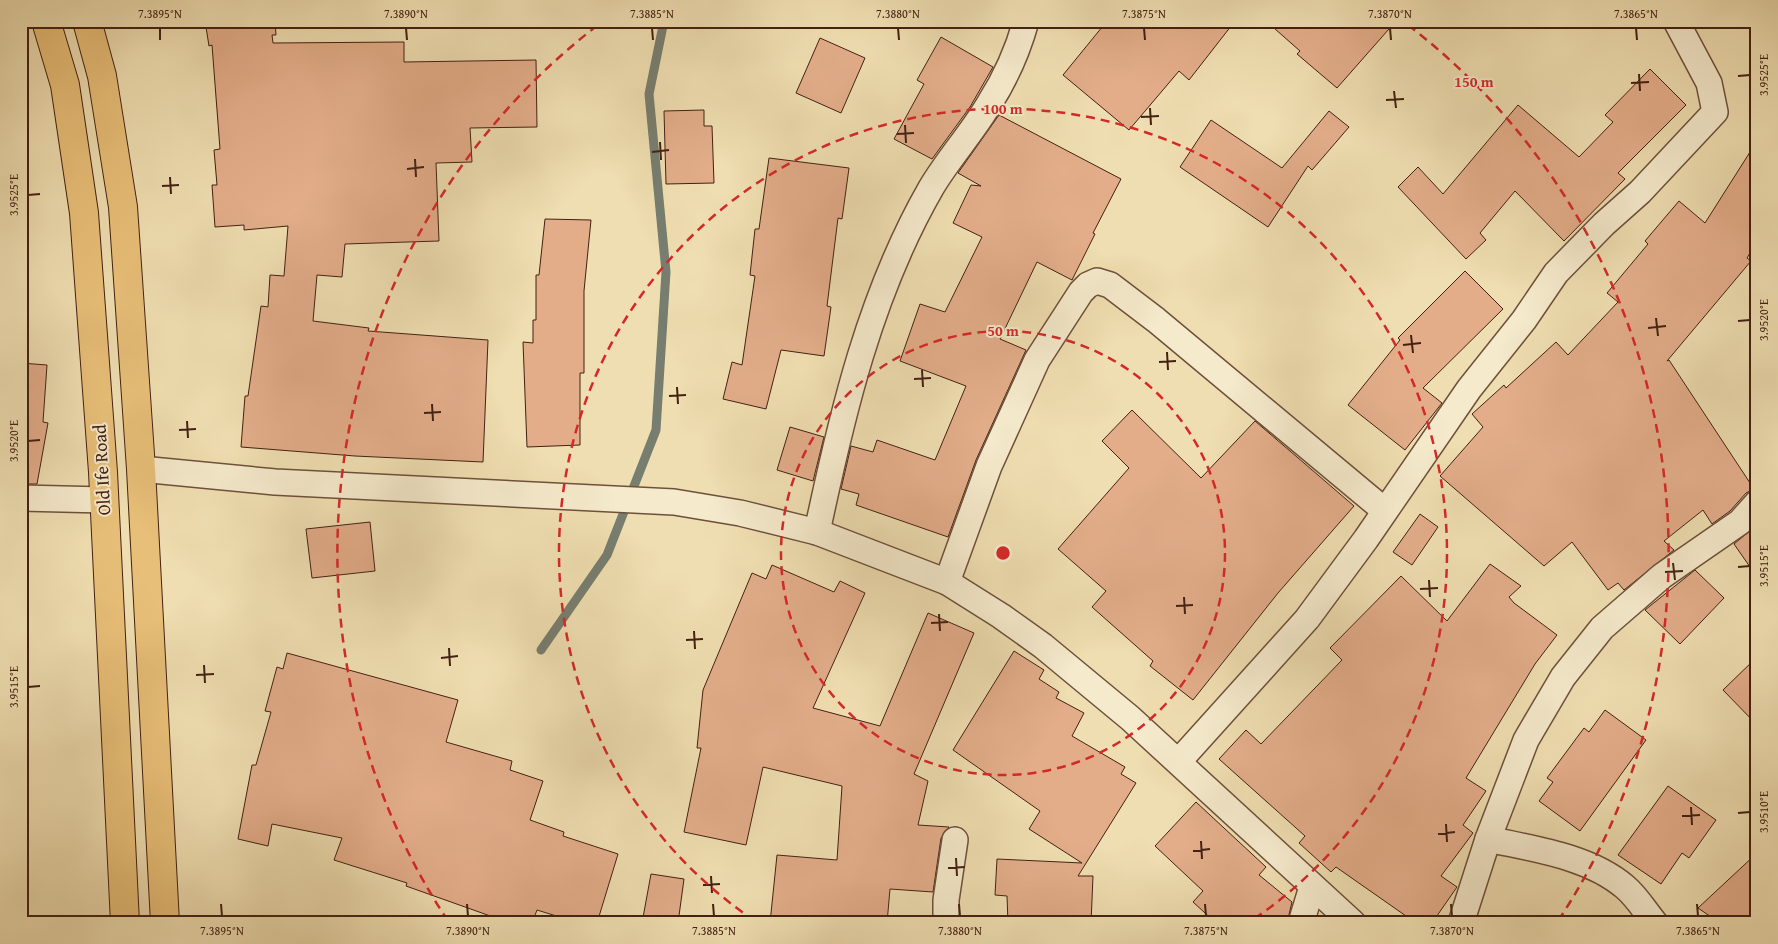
<svg xmlns="http://www.w3.org/2000/svg" width="1778" height="944" viewBox="0 0 1778 944" font-family="'Gentium Book Plus',serif">
  <style>
    .lines { fill: none; stroke-linecap: round; stroke-linejoin: round }
    .stream { stroke: #777e70; stroke-width: 9 }
    .building { fill: #e3ad8a; stroke: #432012 }
    .minor-casing { stroke: #6e503a; stroke-width: 28 }
    .primary-casing { stroke: #432012; stroke-width: 30 }
    .minor { stroke: #f5eacc; stroke-width: 25 }
    .primary { stroke: #e8bf78; stroke-width: 28 }
    .ticks { fill: none; stroke: #432012; stroke-width: 2 }
    .ring { fill: none; stroke: #d62828; stroke-width: 2.5; stroke-dasharray: 9 6 }
    .labels { text-anchor: middle; stroke-width: 4; stroke-linejoin: round; paint-order: stroke }
    .street-label { font-size: 18px; fill: #432012; stroke: #f5eacc }
    .centre { fill: #d62828; stroke: #f5eacc; stroke-width: 2.5 }
    .ring-label { font-size: 15px; text-anchor: middle; font-weight: bold; fill: #d62828; stroke: #f5eacc; stroke-width: 4; stroke-linejoin: round; paint-order: stroke }
    .neatline { fill: none; stroke: #432012; stroke-width: 2 }
    .ticks-label { font-size: 12px; text-anchor: middle; fill: #432012 }
  </style>
  <rect width="100%" height="100%" fill="#efdeb1"/>
  <filter id="stains"><feTurbulence type="fractalNoise" baseFrequency=".004" numOctaves="4"/><feColorMatrix values="0 0 0 0 .2 0 0 0 0 .09 0 0 0 0 .02 0 0 0 .5 -.17"/></filter>
  <radialGradient id="worn" r=".72"><stop offset=".6" stop-color="#630" stop-opacity="0"/><stop offset="1" stop-color="#630" stop-opacity=".3"/></radialGradient>
  <g class="lines">
    <path class="stream" d="M 541,650 L 607,555 L 656,430 L 666,272 L 649,94 L 664,21"/>
  </g>
  <g class="building">
    <path d="M 205,21 L 275,21 L 276,35 L 272,35 L 273,43 L 404,42 L 404,62 L 536,60 L 537,127 L 470,128 L 472,162 L 436,163 L 439,241 L 345,244 L 342,277 L 317,275 L 313,321 L 369,328 L 368,331 L 488,340 L 483,462 L 355,456 L 241,447 L 245,396 L 248,396 L 261,306 L 268,307 L 270,275 L 284,276 L 288,226 L 244,230 L 244,225 L 215,227 L 212,185 L 217,185 L 214,150 L 220,149 L 212,45 L 209,46 Z"/>
    <path d="M 1107,21 L 1235,21 L 1189,80 L 1179,71 L 1129,130 L 1063,75 Z"/>
    <path d="M 1266,21 L 1396,21 L 1337,88 L 1297,54 L 1300,51 Z"/>
    <path d="M 941,37 L 993,67 L 970,107 L 932,159 L 894,139 L 924,84 L 917,80 Z"/>
    <path d="M 820,38 L 865,58 L 841,113 L 796,93 Z"/>
    <path d="M 1650,69 L 1686,105 L 1618,173 L 1625,179 L 1564,241 L 1515,191 L 1480,233 L 1486,240 L 1466,259 L 1398,187 L 1418,167 L 1443,194 L 1518,105 L 1579,157 L 1613,122 L 1605,115 Z"/>
    <path d="M 704,110 L 704,126 L 712,126 L 714,183 L 666,184 L 664,111 Z"/>
    <path d="M 1329,111 L 1349,127 L 1312,170 L 1308,166 L 1268,227 L 1180,167 L 1211,120 L 1282,168 Z"/>
    <path d="M 999,115 L 1121,179 L 1093,233 L 1095,234 L 1072,280 L 1037,262 L 1000,339 L 1026,350 L 976,460 L 948,537 L 856,505 L 859,494 L 841,489 L 851,446 L 873,452 L 877,440 L 935,460 L 966,386 L 900,361 L 920,304 L 945,312 L 982,237 L 953,223 L 971,185 L 981,186 L 958,173 Z"/>
    <path d="M 1757,141 L 1757,242 L 1747,258 L 1751,261 L 1667,361 L 1669,360 L 1754,489 L 1746,493 L 1730,511 L 1712,524 L 1703,510 L 1664,541 L 1674,550 L 1624,590 L 1618,583 L 1608,590 L 1572,542 L 1544,566 L 1440,476 L 1483,427 L 1472,414 L 1504,385 L 1506,388 L 1556,342 L 1568,355 L 1618,302 L 1607,293 L 1648,244 L 1645,241 L 1679,201 L 1705,223 Z"/>
    <path d="M 769,158 L 849,168 L 842,219 L 838,218 L 827,306 L 831,307 L 824,356 L 781,350 L 766,409 L 723,399 L 732,362 L 742,365 L 755,276 L 750,275 L 755,229 L 759,229 Z"/>
    <path d="M 545,219 L 591,220 L 584,291 L 584,373 L 580,373 L 580,445 L 527,447 L 523,342 L 533,343 L 533,320 L 536,320 L 536,275 L 539,275 Z"/>
    <path d="M 1465,271 L 1503,309 L 1423,388 L 1442,403 L 1405,450 L 1348,405 L 1400,340 L 1398,338 Z"/>
    <path d="M 21,363 L 47,365 L 43,422 L 48,423 L 37,484 L 21,484 Z"/>
    <path d="M 1132,410 L 1201,478 L 1255,421 L 1354,506 L 1278,593 L 1193,700 L 1150,666 L 1153,661 L 1092,607 L 1106,591 L 1058,549 L 1129,468 L 1102,441 Z"/>
    <path d="M 790,427 L 824,437 L 813,481 L 777,470 Z"/>
    <path d="M 1420,514 L 1438,527 L 1412,565 L 1393,552 Z"/>
    <path d="M 370,522 L 375,571 L 312,578 L 306,529 Z"/>
    <path d="M 1757,525 L 1757,577 L 1734,544 Z"/>
    <path d="M 1490,564 L 1521,586 L 1509,597 L 1514,603 L 1557,635 L 1535,664 L 1466,778 L 1486,791 L 1463,825 L 1473,833 L 1441,876 L 1457,887 L 1432,923 L 1416,923 L 1336,867 L 1331,872 L 1299,843 L 1305,836 L 1219,759 L 1246,730 L 1261,744 L 1342,660 L 1330,648 L 1401,576 L 1447,621 Z"/>
    <path d="M 772,565 L 834,592 L 840,581 L 865,593 L 813,708 L 880,726 L 928,613 L 974,633 L 914,774 L 928,781 L 918,825 L 949,827 L 941,838 L 933,892 L 890,889 L 887,923 L 770,923 L 777,855 L 837,860 L 842,786 L 763,767 L 746,845 L 684,832 L 701,748 L 697,748 L 703,690 L 752,573 L 766,579 Z"/>
    <path d="M 1695,570 L 1724,598 L 1680,644 L 1645,610 Z"/>
    <path d="M 1014,651 L 1044,670 L 1039,679 L 1059,692 L 1056,698 L 1084,713 L 1072,736 L 1125,767 L 1121,774 L 1136,783 L 1078,876 L 1093,876 L 1091,923 L 1008,923 L 1007,896 L 995,895 L 997,859 L 1082,863 L 1029,829 L 1040,811 L 953,750 Z"/>
    <path d="M 287,653 L 458,700 L 446,742 L 512,761 L 510,770 L 543,781 L 530,820 L 564,832 L 563,836 L 618,854 L 597,923 L 579,923 L 537,910 L 532,923 L 510,923 L 406,886 L 407,883 L 334,860 L 342,838 L 272,824 L 268,846 L 238,839 L 252,765 L 256,765 L 271,712 L 265,711 L 277,667 L 283,669 Z"/>
    <path d="M 1757,657 L 1757,725 L 1723,690 Z"/>
    <path d="M 1605,710 L 1646,740 L 1580,831 L 1539,801 L 1553,782 L 1547,778 L 1584,728 L 1589,732 Z"/>
    <path d="M 1668,786 L 1716,820 L 1689,858 L 1682,853 L 1661,884 L 1618,855 Z"/>
    <path d="M 1196,802 L 1266,867 L 1259,875 L 1292,902 L 1287,923 L 1216,923 L 1193,902 L 1203,891 L 1155,846 Z"/>
    <path d="M 1757,853 L 1757,923 L 1720,923 L 1698,908 Z"/>
    <path d="M 651,874 L 684,879 L 678,923 L 642,923 Z"/>
  </g>
  <g class="lines">
    <g class="minor-casing">
      <g id="minor">
        <path d="M 141,469 L 275,482 L 674,502 L 740,513 L 817,532 L 947,582 L 1001,616 L 1043,646 L 1130,718 L 1353,923"/>
        <path d="M 21,498 L 104,500"/>
        <path d="M 817,532 C 842,414 870,294 931,188 C 948,159 972,133 989,104 C 1005,79 1018,50 1026,21"/>
        <path d="M 947,582 L 989,466 L 1037,360 L 1081,292 L 1088,285 L 1097,281 L 1110,285 L 1156,320 L 1384,510"/>
        <path d="M 1179,761 L 1307,619 L 1366,539 L 1469,389 L 1524,320 L 1556,273 L 1604,224 L 1640,192 L 1715,112 L 1709,83 L 1676,21"/>
        <path d="M 1488,839 C 1533,849 1589,856 1625,887 C 1637,897 1645,911 1655,923"/>
        <path d="M 946,923 L 946,900 L 955,840"/>
        <path d="M 1301,923 L 1312,887"/>
        <path d="M 1461,923 L 1488,839 L 1526,740 L 1563,677 L 1602,628 L 1662,576 L 1740,522 L 1757,503"/>
      </g>
    </g>
    <g class="primary-casing">
      <g id="primary">
        <path d="M 46,21 L 65,85 L 84,213 L 103,472 L 125,923"/>
        <path d="M 87,21 L 102,76 L 123,207 L 141,469 L 165,923"/>
      </g>
    </g>
    <use href="#minor" class="minor"/>
    <use href="#primary" class="primary"/>
  </g>
  <path class="ticks" d="M 160,28 L 160,40M 406,28 L 407,40M 652,28 L 653,40M 898,28 L 899,40M 1144,28 L 1145,40M 1390,28 L 1391,40M 1636,28 L 1637,40M 1639,74 L 1640,91M 1738,76 L 1750,75M 1631,83 L 1649,82M 1394,91 L 1396,108M 1386,100 L 1404,99M 1150,108 L 1151,125M 1141,117 L 1159,116M 905,125 L 906,143M 897,134 L 914,133M 660,142 L 661,160M 652,152 L 669,150M 415,159 L 416,177M 407,169 L 424,167M 170,177 L 171,194M 162,186 L 179,185M 28,195 L 40,194M 1656,318 L 1658,336M 1738,321 L 1750,320M 1648,328 L 1666,326M 1411,335 L 1413,353M 1403,345 L 1421,343M 1167,352 L 1168,370M 1159,362 L 1176,361M 922,370 L 923,387M 914,379 L 931,378M 677,387 L 678,404M 669,396 L 686,395M 432,404 L 433,421M 424,413 L 441,412M 187,421 L 188,438M 179,430 L 196,429M 28,441 L 40,440M 1673,563 L 1675,580M 1738,567 L 1750,566M 1665,572 L 1683,571M 1429,580 L 1430,597M 1420,589 L 1438,588M 1184,597 L 1185,614M 1176,606 L 1193,605M 939,614 L 940,631M 931,623 L 948,622M 694,631 L 695,649M 686,640 L 703,639M 449,648 L 450,666M 441,658 L 458,656M 204,665 L 205,683M 196,675 L 214,674M 28,687 L 40,686M 1691,807 L 1692,825M 1738,813 L 1750,812M 1682,816 L 1700,815M 1446,824 L 1447,842M 1438,834 L 1455,832M 1201,841 L 1202,859M 1193,851 L 1210,849M 956,858 L 957,876M 948,868 L 965,867M 711,876 L 712,893M 703,885 L 720,884M 221,904 L 222,916M 467,904 L 468,916M 713,904 L 714,916M 959,904 L 960,916M 1205,904 L 1206,916M 1451,904 L 1452,916M 1697,904 L 1698,916"/>
  <g class="ring">
    <circle cx="1003" cy="553" r="222"/>
    <path d="M755 921A444 444 0 1 1 1251 921"/>
    <path d="M448 921A666 666 0 0 1 598 25M1408 25A666 666 0 0 1 1558 921"/>
  </g>
  <g class="labels">
    <g class="street-label">
      <text transform="translate(102 470) rotate(-93)" y="6">Old Ife Road</text>
    </g>
  </g>
  <circle cx="1003" cy="553" r="8" class="centre"/>
  <g class="ring-label">
    <text x="1474" y="87">150 m</text>
    <text x="1003" y="114">100 m</text>
    <text x="1003" y="336">50 m</text>
  </g>
  <rect width="1778" height="944" fill="none" stroke="#efdeb1" stroke-width="55"/>
  <rect x="28" y="28" width="1722" height="888" class="neatline"/>
  <g class="ticks-label">
    <text x="160" y="18">7.3895°N</text>
    <text x="406" y="18">7.3890°N</text>
    <text x="652" y="18">7.3885°N</text>
    <text x="898" y="18">7.3880°N</text>
    <text x="1144" y="18">7.3875°N</text>
    <text x="1390" y="18">7.3870°N</text>
    <text x="1636" y="18">7.3865°N</text>
    <text transform="translate(1764 75) rotate(-90)" y="4">3.9525°E</text>
    <text transform="translate(14 195) rotate(-90)" y="4">3.9525°E</text>
    <text transform="translate(1764 320) rotate(-90)" y="4">3.9520°E</text>
    <text transform="translate(14 441) rotate(-90)" y="4">3.9520°E</text>
    <text transform="translate(1764 566) rotate(-90)" y="4">3.9515°E</text>
    <text transform="translate(14 687) rotate(-90)" y="4">3.9515°E</text>
    <text transform="translate(1764 812) rotate(-90)" y="4">3.9510°E</text>
    <text x="222" y="935">7.3895°N</text>
    <text x="468" y="935">7.3890°N</text>
    <text x="714" y="935">7.3885°N</text>
    <text x="960" y="935">7.3880°N</text>
    <text x="1206" y="935">7.3875°N</text>
    <text x="1452" y="935">7.3870°N</text>
    <text x="1698" y="935">7.3865°N</text>
  </g>
  <rect width="100%" height="100%" filter="url(#stains)"/>
  <rect width="100%" height="100%" fill="url(#worn)"/>
</svg>
